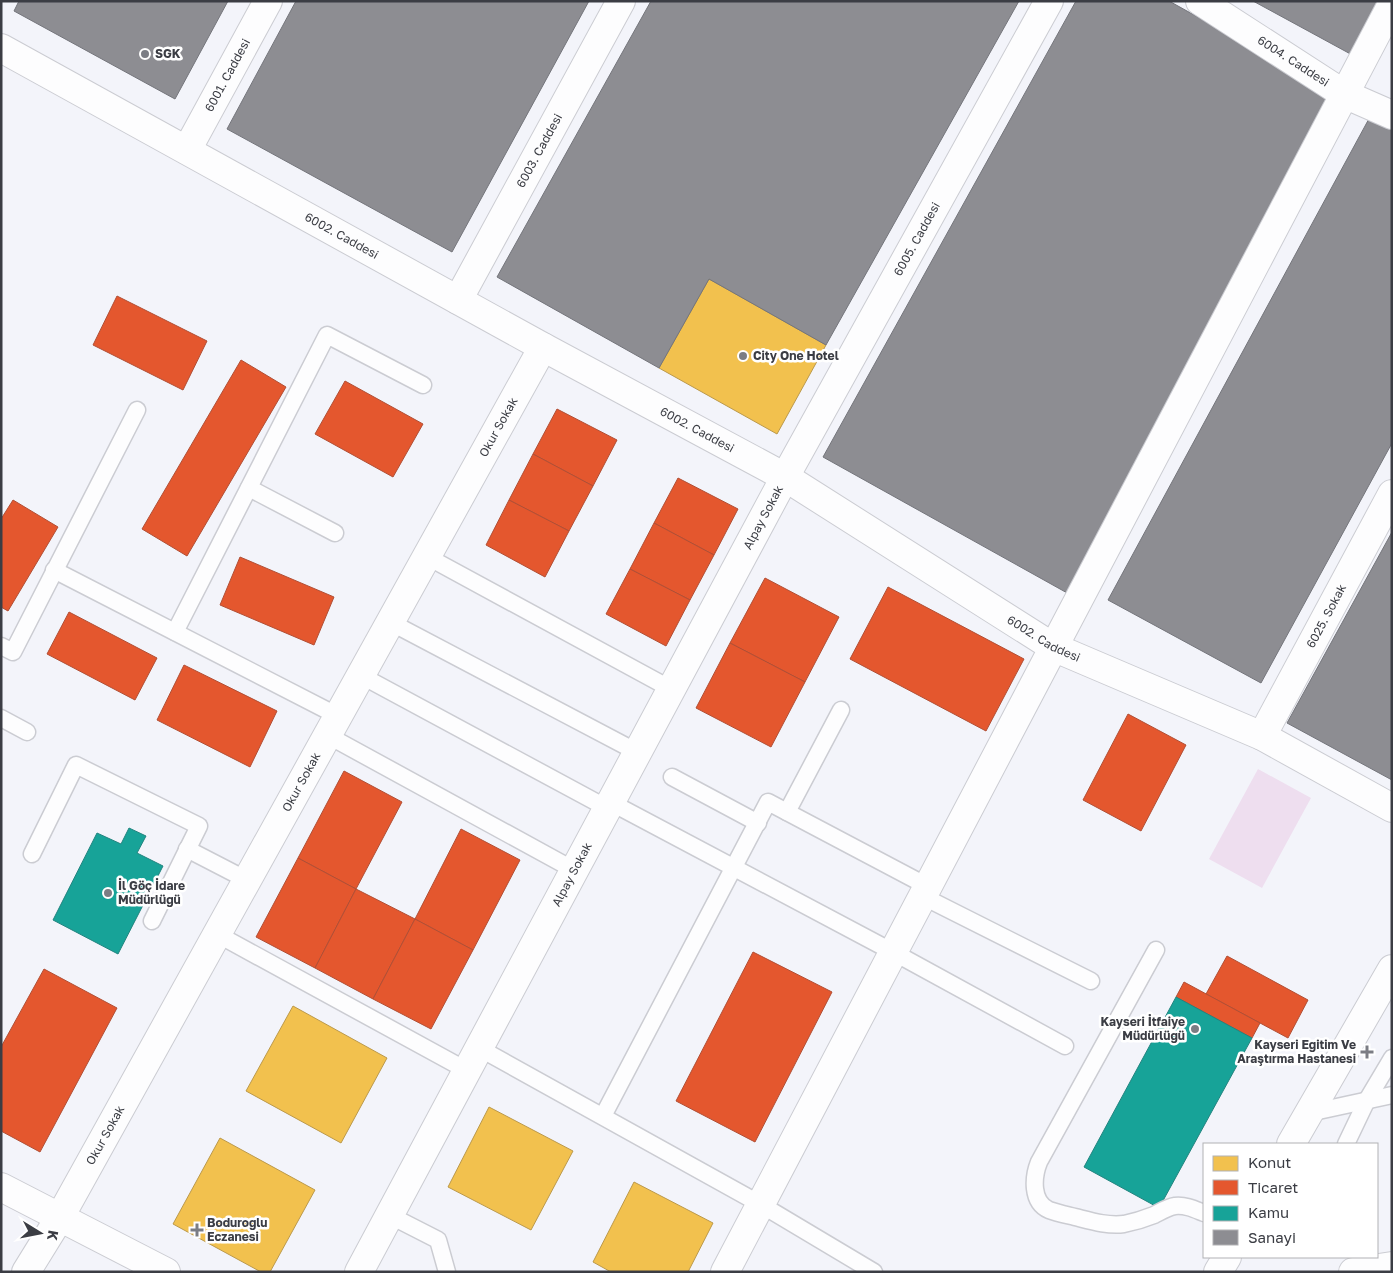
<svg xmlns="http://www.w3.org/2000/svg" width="1393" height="1273" viewBox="0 0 1393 1273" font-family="'Golos Text',sans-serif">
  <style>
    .green { fill: #eedeef }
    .homes { fill: #f2c14e; stroke: #bb994b }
    .shops { fill: #e4572e; stroke: #b14f35 }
    .public { fill: #17a398; stroke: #22847f }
    .industry { fill: #8d8d92; stroke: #74757b }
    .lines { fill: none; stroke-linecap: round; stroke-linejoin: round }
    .lane-casing { stroke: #cbccd2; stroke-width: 19 }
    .street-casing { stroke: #cbccd2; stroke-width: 30 }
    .lane { stroke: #fdfdfe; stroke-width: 16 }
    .street { stroke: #fdfdfe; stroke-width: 28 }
    .poi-dot { fill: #7b7d84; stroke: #fff; stroke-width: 2 }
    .labels { text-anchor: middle; stroke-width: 5; stroke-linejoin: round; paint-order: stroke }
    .poi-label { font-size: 12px; font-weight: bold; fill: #3b3d44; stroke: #fff; text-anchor: start }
    .street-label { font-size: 12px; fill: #3b3d44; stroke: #fff }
  </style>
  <rect width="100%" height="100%" fill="#f3f4fa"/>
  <path class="green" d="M 1258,769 L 1311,798 L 1262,888 L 1209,859 Z"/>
  <g class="homes">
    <path d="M 709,279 L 826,345 L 777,434 L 659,368 Z"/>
    <path d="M 293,1006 L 387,1058 L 341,1143 L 246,1091 Z"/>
    <path d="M 489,1107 L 573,1151 L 531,1230 L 448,1187 Z"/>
    <path d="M 220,1138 L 315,1190 L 270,1272 L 261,1272 L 173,1224 Z"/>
    <path d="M 634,1182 L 713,1223 L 688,1272 L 611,1272 L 593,1262 Z"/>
  </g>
  <g class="shops">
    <path d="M 117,296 L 207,341 L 183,390 L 93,345 Z"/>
    <path d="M 241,360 L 286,387 L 187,556 L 142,529 Z"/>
    <path d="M 345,381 L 423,424 L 393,477 L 315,434 Z"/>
    <path d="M 557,409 L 617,440 L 593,486 L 533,454 Z"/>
    <path d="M 533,454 L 593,486 L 569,531 L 509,500 Z"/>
    <path d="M 678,478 L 738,509 L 714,555 L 654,523 Z"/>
    <path d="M 13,500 L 58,527 L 8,611 L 1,607 L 1,519 Z"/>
    <path d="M 509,500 L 569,531 L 545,577 L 486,545 Z"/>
    <path d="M 654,523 L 714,555 L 690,600 L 630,569 Z"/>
    <path d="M 240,557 L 334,597 L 314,645 L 220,605 Z"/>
    <path d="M 630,569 L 690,600 L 666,646 L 606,614 Z"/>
    <path d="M 765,578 L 839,617 L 805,682 L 730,643 Z"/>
    <path d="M 888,587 L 1024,659 L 986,731 L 850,659 Z"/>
    <path d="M 69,612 L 157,658 L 135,700 L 47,654 Z"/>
    <path d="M 730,643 L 805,682 L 771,747 L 696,708 Z"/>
    <path d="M 184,665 L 277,711 L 250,767 L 157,720 Z"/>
    <path d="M 1128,714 L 1186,745 L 1141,831 L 1083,800 Z"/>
    <path d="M 344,771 L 402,802 L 356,889 L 298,858 Z"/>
    <path d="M 461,829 L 520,860 L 473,950 L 415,919 Z"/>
    <path d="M 298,858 L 356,889 L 315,968 L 256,937 Z"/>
    <path d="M 356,889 L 415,919 L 373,999 L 315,968 Z"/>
    <path d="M 415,919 L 473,950 L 431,1029 L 373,999 Z"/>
    <path d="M 753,952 L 832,992 L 755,1142 L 676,1101 Z"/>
    <path d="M 1227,956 L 1308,1000 L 1288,1038 L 1206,994 Z"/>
    <path d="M 44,969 L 117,1008 L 40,1152 L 1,1131 L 1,1047 Z"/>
    <path d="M 1184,982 L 1260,1023 L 1252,1038 L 1176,997 Z"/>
  </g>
  <g class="public">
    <path d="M 129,828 L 146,836 L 137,853 L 163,866 L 118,954 L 53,920 L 97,833 L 121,844 Z"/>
    <path d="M 1176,997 L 1252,1038 L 1159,1208 L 1084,1167 Z"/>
  </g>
  <g class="industry">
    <path d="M 19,1 L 228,1 L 175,99 L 14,11 Z"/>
    <path d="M 296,1 L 589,1 L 452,252 L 227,129 Z"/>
    <path d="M 651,1 L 1019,1 L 826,345 L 709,279 L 659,368 L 497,277 Z"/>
    <path d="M 1076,1 L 1169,1 L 1345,99 L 1069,594 L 823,457 Z"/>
    <path d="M 1253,1 L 1386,1 L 1356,57 Z"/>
    <path d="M 1371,115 L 1392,126 L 1392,443 L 1261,683 L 1108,600 Z"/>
    <path d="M 1392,532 L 1392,780 L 1287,723 Z"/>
  </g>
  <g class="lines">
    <g class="lane-casing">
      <g id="lane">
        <path d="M 249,488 L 335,533"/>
        <path d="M 426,556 L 671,689"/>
        <path d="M 54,570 L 338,716"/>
        <path d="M 390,622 L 637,752"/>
        <path d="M 175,632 L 327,335 L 423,385"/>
        <path d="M 1,646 L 13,652 L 137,410"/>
        <path d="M 360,675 L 607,808"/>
        <path d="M 1,718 L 27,732"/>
        <path d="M 327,735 L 574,870"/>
        <path d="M 672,777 L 758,823"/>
        <path d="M 610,802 L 893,952 L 1065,1046"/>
        <path d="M 787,812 L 841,710"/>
        <path d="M 187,849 L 247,880"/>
        <path d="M 32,854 L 76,765 L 199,826 L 152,921"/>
        <path d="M 922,896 L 1091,981"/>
        <path d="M 217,934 L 466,1070"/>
        <path d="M 1156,950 L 1039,1162 C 1033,1177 1031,1202 1049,1210 C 1057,1213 1067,1215 1075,1217 C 1091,1221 1107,1226 1124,1224 C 1134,1222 1144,1219 1154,1215 C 1160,1212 1168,1207 1175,1206 C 1186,1205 1194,1209 1204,1213"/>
        <path d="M 479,1048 L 760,1204 L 874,1272"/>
        <path d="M 1309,1113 L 1392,1095"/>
        <path d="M 603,1116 L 768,802 L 927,886"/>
        <path d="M 1346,1144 L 1367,1100 L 1392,1058"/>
        <path d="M 389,1215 L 438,1240 L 447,1272"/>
      </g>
    </g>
    <g class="street-casing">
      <g id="street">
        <path id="s1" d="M 1200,1 L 1344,94 L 1392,115"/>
        <path id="s2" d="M 1,48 L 543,347 L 785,477 L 1053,647 L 1262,736 L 1392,808"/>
        <path id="s3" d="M 187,150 L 268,1"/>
        <path id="s4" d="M 458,300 L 621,1"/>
        <path id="s5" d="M 1262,736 L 1392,494"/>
        <path d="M 1291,1144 L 1392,969"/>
        <path d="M 1,1187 L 166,1272"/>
        <path id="s6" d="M 26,1272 L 60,1217 L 543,347"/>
        <path id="s7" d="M 359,1272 L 785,477 L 1049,1"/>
        <path d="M 725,1272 L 1392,4"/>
        <path d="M 1218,1272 L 1227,1257"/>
        <path d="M 1353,1272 L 1392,1266"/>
      </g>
    </g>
    <use href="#lane" class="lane"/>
    <use href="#street" class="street"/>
  </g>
  <g class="poi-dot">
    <circle cx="145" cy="54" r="5"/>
    <circle cx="743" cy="356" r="5"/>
    <circle cx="108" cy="893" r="5"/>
    <circle cx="1195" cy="1029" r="5"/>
    <path d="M1364.5 1044.5h5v5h5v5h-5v5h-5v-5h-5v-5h5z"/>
    <path d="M194.5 1222.5h5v5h5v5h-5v5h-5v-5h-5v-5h5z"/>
  </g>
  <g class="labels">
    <g class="poi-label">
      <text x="155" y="58">SGK</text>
      <text x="753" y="360">City One Hotel</text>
      <text x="118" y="890">İl Göç İdare<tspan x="118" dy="14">Müdürlüğü</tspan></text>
      <text x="1185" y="1026" text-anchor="end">Kayseri İtfaiye<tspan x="1185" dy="14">Müdürlüğü</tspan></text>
      <text x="1356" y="1049" text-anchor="end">Kayseri Eğitim Ve<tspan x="1356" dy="14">Araştırma Hastanesi</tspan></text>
      <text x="207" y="1227">Boduroğlu<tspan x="207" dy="14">Eczanesi</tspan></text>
    </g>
    <g class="street-label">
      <text dy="4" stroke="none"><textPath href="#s1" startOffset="111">6004. Caddesi</textPath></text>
      <text dy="4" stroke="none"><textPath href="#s3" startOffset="85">6001. Caddesi</textPath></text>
      <text dy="4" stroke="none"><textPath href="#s4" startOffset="170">6003. Caddesi</textPath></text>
      <text dy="4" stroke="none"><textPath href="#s2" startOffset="389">6002. Caddesi</textPath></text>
      <text dy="4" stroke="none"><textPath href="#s7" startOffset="1174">6005. Caddesi</textPath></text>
      <text dy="4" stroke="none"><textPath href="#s6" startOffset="968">Okur Sokak</textPath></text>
      <text dy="4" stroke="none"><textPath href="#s2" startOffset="794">6002. Caddesi</textPath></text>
      <text dy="4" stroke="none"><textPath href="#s7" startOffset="856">Alpay Sokak</textPath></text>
      <text dy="4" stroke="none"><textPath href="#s5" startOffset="136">6025. Sokak</textPath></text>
      <text dy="4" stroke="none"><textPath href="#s2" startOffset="1199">6002. Caddesi</textPath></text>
      <text dy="4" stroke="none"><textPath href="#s6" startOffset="562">Okur Sokak</textPath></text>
      <text dy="4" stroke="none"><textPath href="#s7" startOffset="451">Alpay Sokak</textPath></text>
      <text dy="4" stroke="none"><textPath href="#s6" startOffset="158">Okur Sokak</textPath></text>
    </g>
  </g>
  <rect width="1393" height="1273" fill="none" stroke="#3b3d44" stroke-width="5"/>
  <rect x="1203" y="1143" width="175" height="115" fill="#ffffff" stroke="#b1b1b4"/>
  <rect x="1213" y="1156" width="25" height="15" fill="#f2c14e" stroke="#b1b1b4"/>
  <text x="1248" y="1168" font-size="15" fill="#3b3d44">Konut</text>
  <rect x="1213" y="1180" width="25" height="15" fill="#e4572e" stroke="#b1b1b4"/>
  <text x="1248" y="1193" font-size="15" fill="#3b3d44">Ticaret</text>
  <rect x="1213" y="1206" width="25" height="15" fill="#17a398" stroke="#b1b1b4"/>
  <text x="1248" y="1218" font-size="15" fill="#3b3d44">Kamu</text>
  <rect x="1213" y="1230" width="25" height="15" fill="#8d8d92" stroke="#b1b1b4"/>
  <text x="1248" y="1243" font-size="15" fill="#3b3d44">Sanayi</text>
  <g transform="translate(40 1233) rotate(100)" stroke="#ffffff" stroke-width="4" paint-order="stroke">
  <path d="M0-4L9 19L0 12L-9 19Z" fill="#3b3d44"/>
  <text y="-8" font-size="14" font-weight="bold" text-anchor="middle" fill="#3b3d44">K</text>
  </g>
</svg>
